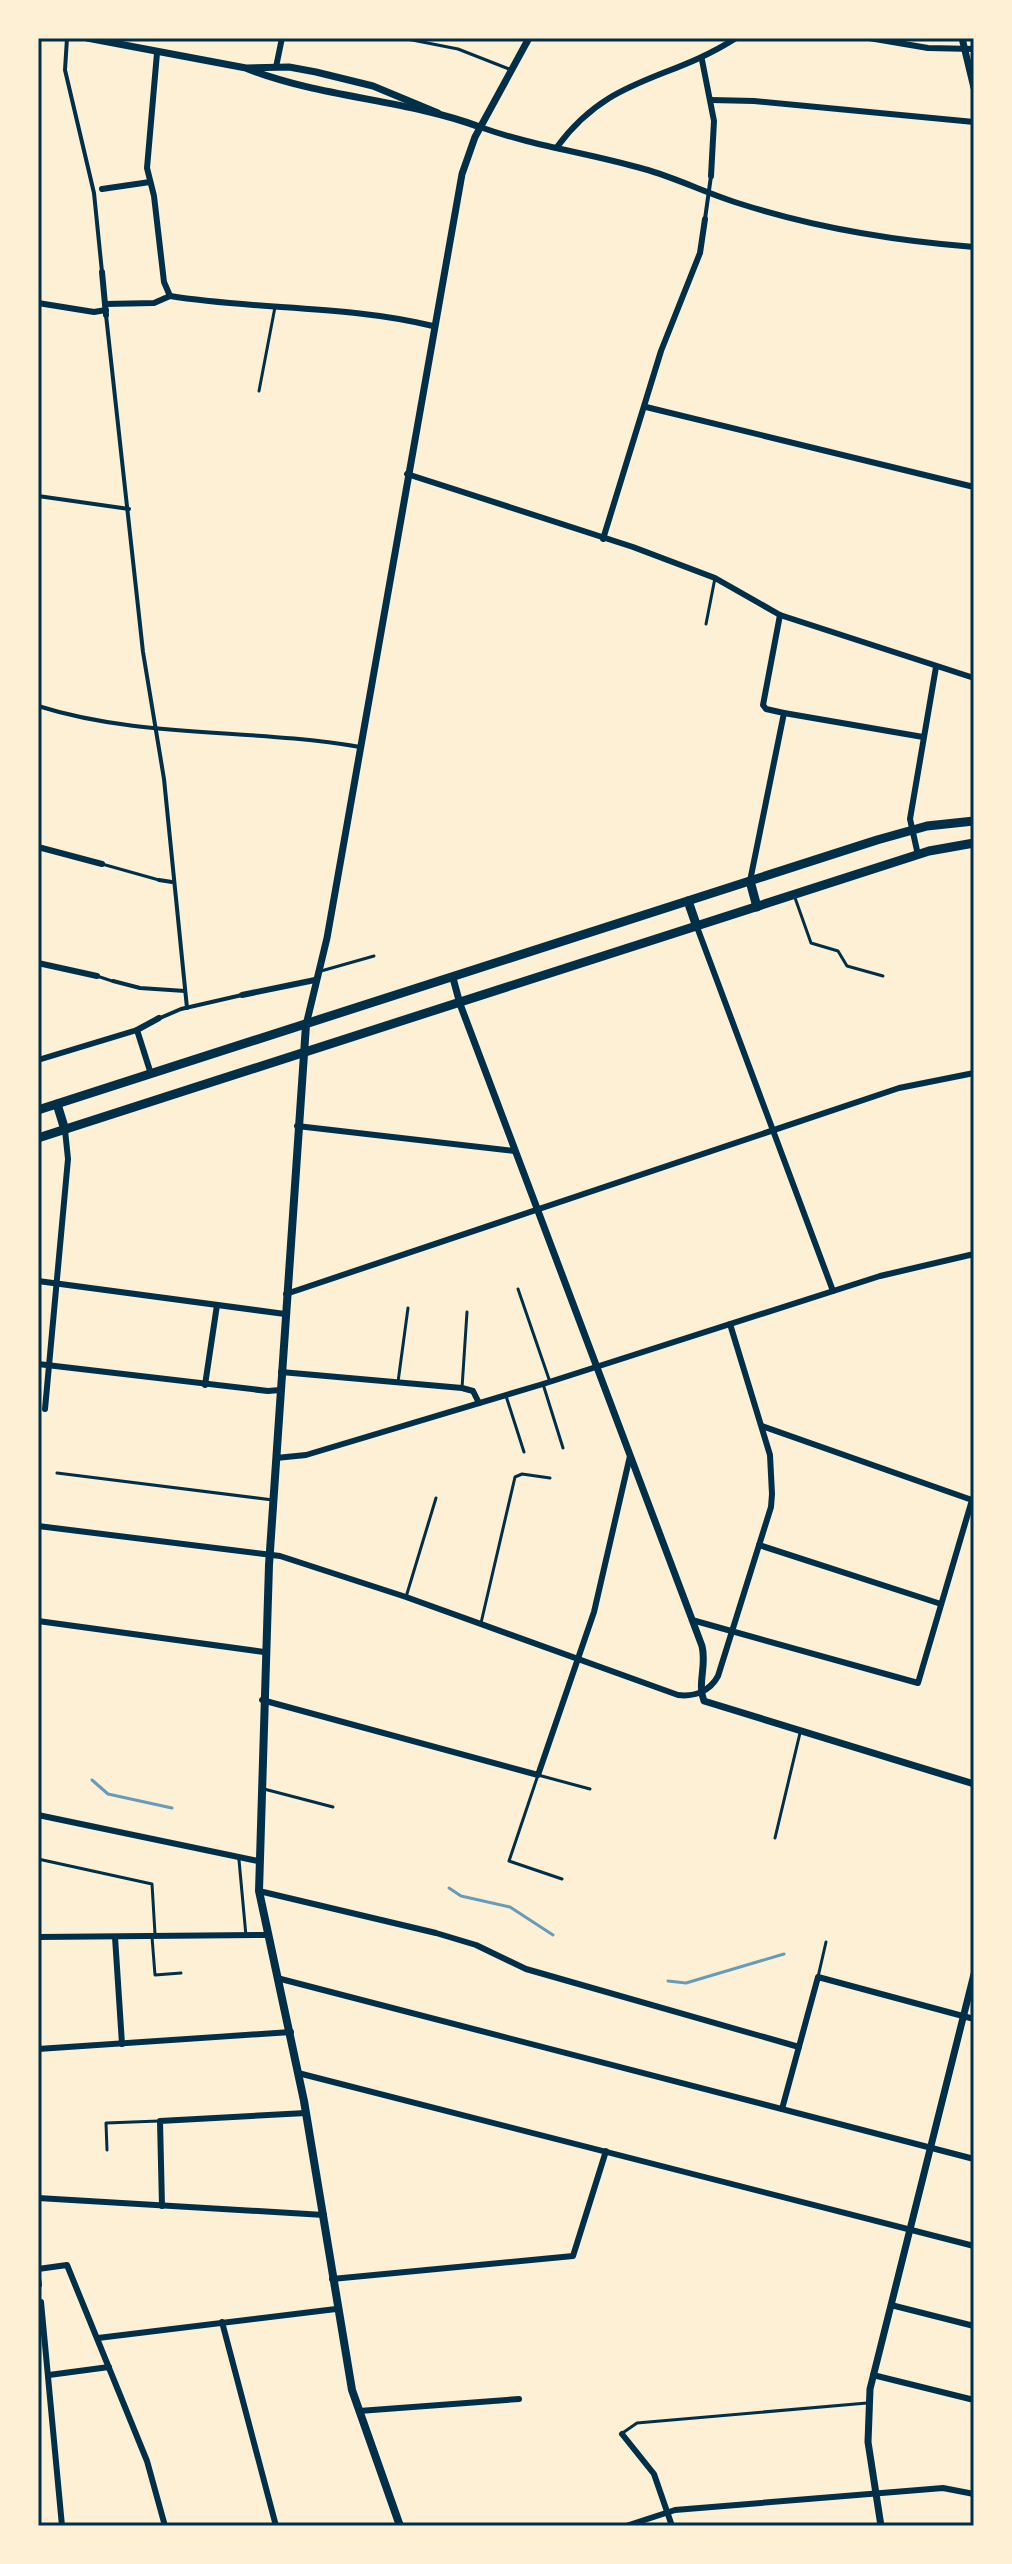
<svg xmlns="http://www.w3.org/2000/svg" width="1012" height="2564" viewBox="0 0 1012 2564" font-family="Overpass,sans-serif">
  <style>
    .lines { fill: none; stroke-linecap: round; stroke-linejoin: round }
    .stream { stroke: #669bbc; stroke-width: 3 }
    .service { stroke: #003049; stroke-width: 3 }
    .pedestrian { stroke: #003049; stroke-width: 4 }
    .minor { stroke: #003049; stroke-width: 6 }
    .tertiary { stroke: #003049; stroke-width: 7 }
    .secondary { stroke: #003049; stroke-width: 8 }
    .primary { stroke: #003049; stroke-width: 9 }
    .neatline { fill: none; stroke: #003049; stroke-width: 3 }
  </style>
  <rect width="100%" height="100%" fill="#fdf0d5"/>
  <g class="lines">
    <g class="stream">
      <path d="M 92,1780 L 108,1794 L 172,1808"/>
      <path d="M 449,1888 L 461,1896 L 510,1907 L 553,1935"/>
      <path d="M 668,1981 L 686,1983 L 784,1954"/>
    </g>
    <g class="service">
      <path d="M 402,38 L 458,49 L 509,69"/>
      <path d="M 259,391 L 275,307"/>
      <path d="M 706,624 L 715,578"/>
      <path d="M 102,864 L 159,880"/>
      <path d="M 794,895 L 811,943 L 838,951 L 847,966 L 883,976"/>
      <path d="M 321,971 L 374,956"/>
      <path d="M 97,976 L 112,981"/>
      <path d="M 518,1289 L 550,1382"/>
      <path d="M 398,1382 L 408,1308"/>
      <path d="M 543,1384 L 563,1448"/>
      <path d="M 462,1388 L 467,1312"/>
      <path d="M 506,1396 L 524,1452"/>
      <path d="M 57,1473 L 273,1500"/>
      <path d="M 406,1597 L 436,1498"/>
      <path d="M 481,1623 L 515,1477 L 522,1474 L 550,1478"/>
      <path d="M 264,1789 L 333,1807"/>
      <path d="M 775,1838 L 800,1733"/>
      <path d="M 38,1859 L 152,1884 L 155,1934"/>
      <path d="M 239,1860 L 246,1936"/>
      <path d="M 562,1879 L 509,1861 L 538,1775 L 590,1789"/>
      <path d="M 152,1937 L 155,1975 L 181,1973"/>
      <path d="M 818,1977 L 826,1942"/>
      <path d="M 107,2150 L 106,2123 L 159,2121"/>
      <path d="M 624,2432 L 637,2423 L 867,2403"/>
    </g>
    <g class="pedestrian">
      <path d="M 67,38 L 65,70 L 94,193 L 102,272"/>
      <path d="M 705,219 L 711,176"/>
      <path d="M 106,315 L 143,652 L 164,779 L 187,1008"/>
      <path d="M 38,496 L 129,509"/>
      <path d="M 38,706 C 143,739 251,728 360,747"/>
      <path d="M 159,880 L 172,882"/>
      <path d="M 113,981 L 140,988 L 185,991"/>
      <path d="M 160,1018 L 181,1009 L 242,995"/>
    </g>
    <g class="minor">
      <path d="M 869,38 L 928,48 L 974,49"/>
      <path d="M 157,53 L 147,168 L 154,196 L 164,282 L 170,296"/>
      <path d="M 702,60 L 714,121 L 711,176"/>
      <path d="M 276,67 L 282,38"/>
      <path d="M 711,100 L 754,101 L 974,122"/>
      <path d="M 480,127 C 533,146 589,153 644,169 C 677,178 708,194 741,204 C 816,228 896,241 974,247"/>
      <path d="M 557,147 C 610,75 668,82 736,38"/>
      <path d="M 102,189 L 150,182"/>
      <path d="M 102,272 L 106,315"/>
      <path d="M 170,296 C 257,310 347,305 433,326"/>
      <path d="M 38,303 L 94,312 L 106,310"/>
      <path d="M 105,304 L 154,303 L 170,296"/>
      <path d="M 646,407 L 974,487"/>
      <path d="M 407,474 L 633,547 L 715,578 L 780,615 L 974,678"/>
      <path d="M 603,539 L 661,351 L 700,253 L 705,219"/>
      <path d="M 784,713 L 923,737"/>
      <path d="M 38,847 L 102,864"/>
      <path d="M 918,855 L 910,819 L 936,667"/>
      <path d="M 750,881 L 784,713 L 766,709 L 763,705 L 780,615"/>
      <path d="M 697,927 L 833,1291"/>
      <path d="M 38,963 L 97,976"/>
      <path d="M 242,995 L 315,980"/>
      <path d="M 137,1030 L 151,1074"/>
      <path d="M 38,1060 L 137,1030 L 159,1018"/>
      <path d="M 297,1126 L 515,1151"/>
      <path d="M 38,1281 L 285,1314"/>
      <path d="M 286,1294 L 899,1088 L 974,1073"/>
      <path d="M 38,1364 L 268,1391 L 280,1390"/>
      <path d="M 281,1372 L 462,1388 L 473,1391 L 479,1403"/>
      <path d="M 205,1385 L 217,1305"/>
      <path d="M 45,1409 L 68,1159 L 65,1130"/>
      <path d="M 276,1458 L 306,1455 L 543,1384 L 880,1276 L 974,1254"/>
      <path d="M 38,1526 L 280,1556 L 406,1597 L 678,1695 C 695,1697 710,1691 718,1676 L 771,1507 L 772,1494 L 770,1455 L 730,1324"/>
      <path d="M 759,1545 L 941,1604"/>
      <path d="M 692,1620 L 918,1683 L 972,1500 L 762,1426"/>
      <path d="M 38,1621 L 264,1652"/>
      <path d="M 262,1700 L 538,1775 L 594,1612 L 630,1456"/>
      <path d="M 38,1815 L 258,1861"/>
      <path d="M 259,1891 L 436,1933 L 476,1945 L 526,1969 L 799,2047"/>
      <path d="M 38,1937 L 266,1935"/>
      <path d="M 115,1937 L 122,2044"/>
      <path d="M 277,1978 L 974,2159"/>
      <path d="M 38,2049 L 291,2032"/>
      <path d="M 298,2073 L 974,2246"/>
      <path d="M 782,2109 L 818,1977 L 974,2019"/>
      <path d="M 38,2198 L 324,2215"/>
      <path d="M 162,2206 L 160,2121 L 306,2113"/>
      <path d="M 38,2269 L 67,2265 L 147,2461 L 165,2526"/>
      <path d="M 38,2278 L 39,2285"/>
      <path d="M 332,2279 L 573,2256 L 606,2151"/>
      <path d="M 41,2302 L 62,2526"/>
      <path d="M 891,2305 L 974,2326"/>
      <path d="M 222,2322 L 276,2526"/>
      <path d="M 98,2338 L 336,2309"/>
      <path d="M 49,2375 L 109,2367"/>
      <path d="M 873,2375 L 974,2400"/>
      <path d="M 359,2411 L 519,2399"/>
      <path d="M 622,2434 L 654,2474 L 672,2526"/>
      <path d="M 626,2526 L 675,2510 L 943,2488 L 974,2494"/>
    </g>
    <g class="tertiary">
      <path d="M 87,38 L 246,68 L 289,67 L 316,72 L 373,86 L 438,113"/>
      <path d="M 962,38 L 974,88"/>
      <path d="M 248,69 C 322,98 405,99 480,127"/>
      <path d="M 453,978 L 460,1004 L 702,1646 C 707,1665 697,1684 704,1701 L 974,1784"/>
      <path d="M 306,1025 L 327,938 L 462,174 L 475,137 L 529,38"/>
      <path d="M 881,2526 L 868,2442 L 870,2389 L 974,1974"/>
    </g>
    <path class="secondary" d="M 306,1025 L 269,1565 L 259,1891 L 304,2101 L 352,2390 L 400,2526"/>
    <g class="primary">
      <path d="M 750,881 L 757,907"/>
      <path d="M 688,901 L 697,927"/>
      <path d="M 57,1104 L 65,1130"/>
      <path d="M 38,1110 L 877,840 L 927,826 L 974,821"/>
      <path d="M 38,1138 L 929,851 L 974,843"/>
    </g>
  </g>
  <rect width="1012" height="2564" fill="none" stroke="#fdf0d5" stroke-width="80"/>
  <rect x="40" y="40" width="932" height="2484" class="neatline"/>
</svg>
